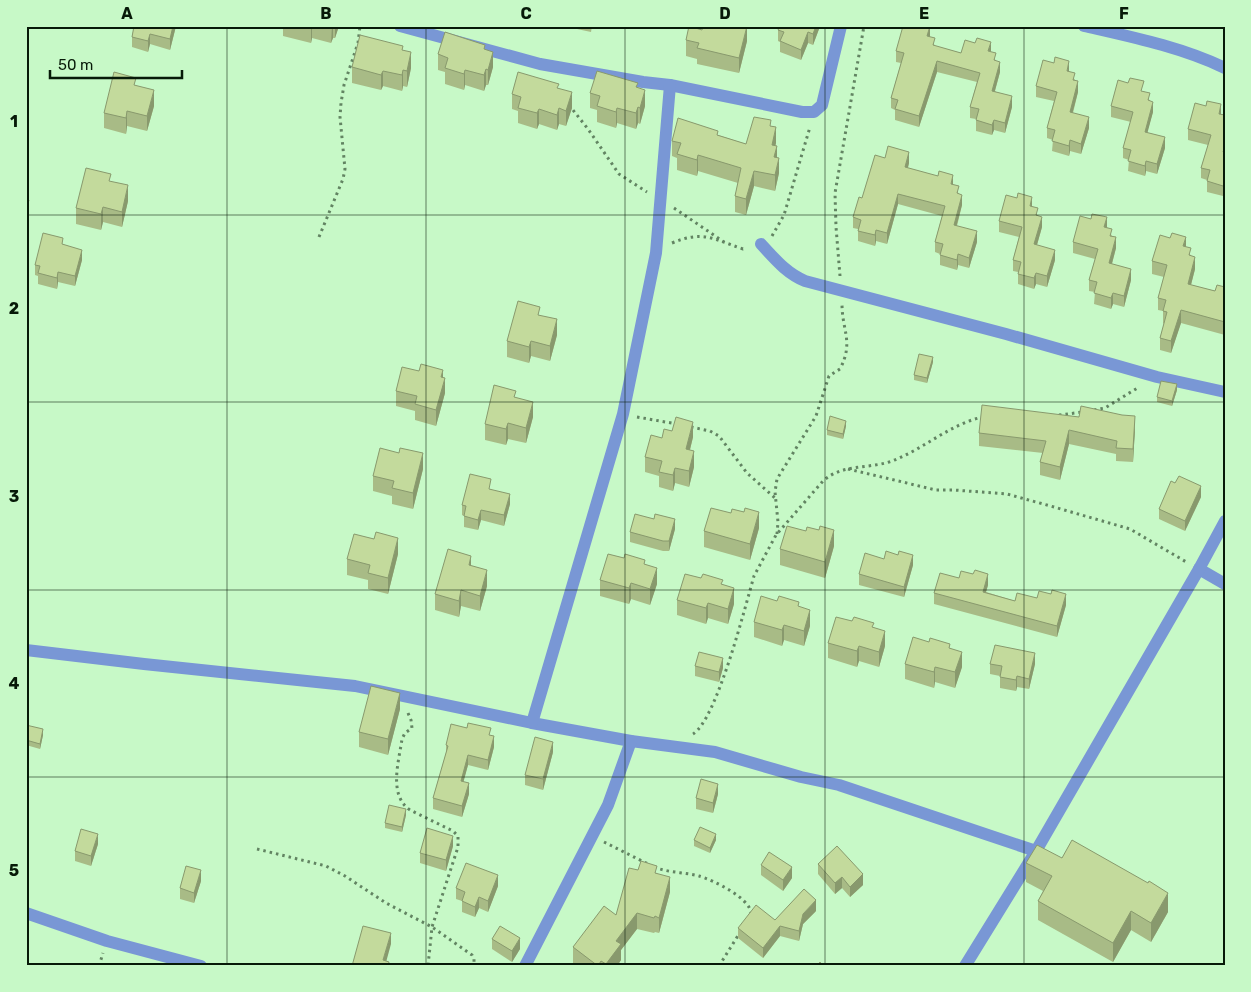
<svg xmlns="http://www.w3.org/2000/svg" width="1251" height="992" viewBox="0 0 1251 992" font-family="Rubik,sans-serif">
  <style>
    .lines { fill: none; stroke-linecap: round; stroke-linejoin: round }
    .path { stroke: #628462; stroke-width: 3; stroke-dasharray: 2.5 4; stroke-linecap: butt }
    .street { stroke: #7997d5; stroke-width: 12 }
    .wall { fill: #a8bb86 }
    .shaded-wall { fill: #88996d }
    .building { fill: #c3da9c; stroke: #88996d }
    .grid { fill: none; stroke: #071a08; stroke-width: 1; stroke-opacity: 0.55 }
    .neatline { fill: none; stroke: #071a08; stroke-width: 2 }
    .grid-label { font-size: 16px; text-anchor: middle; font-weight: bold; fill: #071a08 }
  </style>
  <rect width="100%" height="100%" fill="#c7f9c7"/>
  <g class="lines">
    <g class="path">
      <path d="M 569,105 L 588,129 L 619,174 L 647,192"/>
      <path d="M 674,208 L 724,242"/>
      <path d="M 772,236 L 784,215 L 810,127"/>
      <path d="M 319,237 L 343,179 L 345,169 L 340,117 L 341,103 L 344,85 L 358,43 L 360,26"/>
      <path d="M 672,243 C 703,230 713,239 743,249 L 747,248"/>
      <path d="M 840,276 L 836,227 L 835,193 L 864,26"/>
      <path d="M 1094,410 L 1105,408 L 1139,387"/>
      <path d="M 1059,415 L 1083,412"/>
      <path d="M 637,417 L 677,424"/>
      <path d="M 691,427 L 710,431 L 719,436 L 747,473 L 775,498"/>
      <path d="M 848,469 L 936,490 L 954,490 L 1007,494 L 1054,507 L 1130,529 L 1188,563"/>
      <path d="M 777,534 L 778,522 L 775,492 L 777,479 L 816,416 L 829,376 L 840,369 C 854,342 842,331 842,304"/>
      <path d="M 408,713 L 411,720 L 412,728 L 405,733 L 402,739 C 399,761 388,795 410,810 L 453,831 L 458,836 L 458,847 L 432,927 L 428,966"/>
      <path d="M 693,734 C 717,719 745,607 754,576 L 776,535 L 823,481 C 842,464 866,469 889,462 C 922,451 949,424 983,417"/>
      <path d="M 604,842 L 648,864"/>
      <path d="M 257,849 L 326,866 L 345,876 L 386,903 L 432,927 L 472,955 L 474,959 L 474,966"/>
      <path d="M 654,867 C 669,873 684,872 699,876 C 713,880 750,898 751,913"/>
      <path d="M 99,966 L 103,953"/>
      <path d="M 719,966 L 739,934"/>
    </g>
    <g class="street">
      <path d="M 400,26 L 540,64 L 643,82 L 670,85 L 802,112 L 814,112 L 822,105 L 841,26"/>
      <path d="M 1084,26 C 1132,37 1181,47 1225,68"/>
      <path d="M 761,244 C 775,259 786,273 805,281 L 1006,334 L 1157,377 L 1225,392"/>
      <path d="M 1199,569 L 1225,584"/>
      <path d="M 26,650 L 144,664 L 355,686 L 532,723 L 631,741 L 715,752 L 801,777 L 839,785 L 1036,851"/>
      <path d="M 532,723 L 623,414 L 656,253 L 670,85"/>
      <path d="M 26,913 L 107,941 L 201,966"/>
      <path d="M 525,966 L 608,805 L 631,741"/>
      <path d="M 965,966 L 1036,851 L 1199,569 L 1225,521"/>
    </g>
  </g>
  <g class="wall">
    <path d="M 134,26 L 176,26 L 170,50 L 150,44 L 148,52 L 132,47 L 132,37 Z"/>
    <path d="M 283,26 L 339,26 L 335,38 L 333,38 L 331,43 L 312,38 L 311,43 L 283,36 Z"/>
    <path d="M 563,26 L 592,26 L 591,32 Z"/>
    <path d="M 819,26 L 819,29 L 813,45 L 808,43 L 801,60 L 780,52 L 780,42 L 778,41 L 778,30 Z"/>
    <path d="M 930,37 L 935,46 L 961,53 L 991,52 L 996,61 L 1000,72 L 995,91 L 1012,107 L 1005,133 L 994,130 L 992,135 L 976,131 L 976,119 L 970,118 L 970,107 L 977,82 L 937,72 L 919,127 L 895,120 L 895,110 L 891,108 L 891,98 L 901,63 L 896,62 L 896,51 Z"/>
    <path d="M 686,40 L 747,41 L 739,73 L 697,64 L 697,59 L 686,56 Z"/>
    <path d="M 485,49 L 493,67 L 488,85 L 486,85 L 484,91 L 465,85 L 464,90 L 445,84 L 445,72 L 438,70 L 438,54 Z"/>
    <path d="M 403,50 L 411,68 L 407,87 L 403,86 L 402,91 L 383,86 L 381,90 L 352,83 L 352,67 Z"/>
    <path d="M 1069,71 L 1075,80 L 1078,92 L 1073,113 L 1089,128 L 1081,154 L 1070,151 L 1069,156 L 1052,151 L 1053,140 L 1047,138 L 1047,128 L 1054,101 L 1036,97 L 1036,86 Z"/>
    <path d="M 136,86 L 154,106 L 147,131 L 127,126 L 126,134 L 104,128 L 104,113 Z"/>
    <path d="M 638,87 L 645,106 L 640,124 L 638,123 L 636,129 L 617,123 L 616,128 L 597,122 L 597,110 L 590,108 L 590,93 Z"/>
    <path d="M 559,89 L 572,108 L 566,126 L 559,124 L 557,130 L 539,124 L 537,129 L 518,123 L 518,111 L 512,109 L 512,94 Z"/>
    <path d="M 1144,91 L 1150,101 L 1153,112 L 1147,132 L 1165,148 L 1157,174 L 1146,171 L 1145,176 L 1128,171 L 1129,160 L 1123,158 L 1123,148 L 1131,122 L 1111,117 L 1111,106 Z"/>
    <path d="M 1221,114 L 1225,115 L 1225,191 L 1223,196 L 1207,192 L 1207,180 L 1201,178 L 1201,168 L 1208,145 L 1188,140 L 1188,129 Z"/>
    <path d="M 771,126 L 776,143 L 775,146 L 779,173 L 775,191 L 754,186 L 746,215 L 735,212 L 735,196 L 738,183 L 698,171 L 697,176 L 677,170 L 677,158 L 672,156 L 672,141 L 718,135 L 746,144 Z"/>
    <path d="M 885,158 L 909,163 L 908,168 L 953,185 L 959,194 L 962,205 L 957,226 L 977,242 L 969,268 L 958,265 L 957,270 L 940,265 L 940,254 L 935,252 L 935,242 L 942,216 L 898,204 L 887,244 L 876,241 L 875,246 L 858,241 L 858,229 L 853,228 L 853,217 Z"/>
    <path d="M 111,182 L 128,201 L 122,227 L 103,222 L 101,230 L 76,224 L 76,208 Z"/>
    <path d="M 1032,207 L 1038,216 L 1042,227 L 1037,245 L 1055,260 L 1047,287 L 1036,284 L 1034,289 L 1018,284 L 1018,272 L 1013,271 L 1013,260 L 1019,237 L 999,232 L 999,221 Z"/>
    <path d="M 1107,227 L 1112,236 L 1116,248 L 1112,264 L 1131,280 L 1124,307 L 1113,304 L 1111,309 L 1094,304 L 1095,292 L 1089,291 L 1089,280 L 1095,259 L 1073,253 L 1073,242 Z"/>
    <path d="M 63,245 L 82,260 L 75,286 L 58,282 L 57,289 L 38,284 L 38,276 L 35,275 L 35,265 Z"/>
    <path d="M 1186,247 L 1191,256 L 1195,269 L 1191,285 L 1215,291 L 1225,287 L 1225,335 L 1181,323 L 1171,353 L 1160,350 L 1160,338 L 1164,324 L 1163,323 L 1163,311 L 1158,310 L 1158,298 L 1164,277 L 1152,274 L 1152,261 Z"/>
    <path d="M 540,315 L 557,335 L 550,361 L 531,356 L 529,363 L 507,357 L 507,341 Z"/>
    <path d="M 933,362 L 927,383 L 914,380 L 914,375 Z"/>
    <path d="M 443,377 L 445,393 L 436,426 L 415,420 L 415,411 L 396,406 L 396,391 Z"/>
    <path d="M 1177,390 L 1172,406 L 1157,402 L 1157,397 Z"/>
    <path d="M 516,398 L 533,417 L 526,443 L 508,439 L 506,445 L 485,440 L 485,424 Z"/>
    <path d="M 846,426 L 843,439 L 827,435 L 827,430 Z"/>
    <path d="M 1135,429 L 1133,462 L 1116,461 L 1116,454 L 1069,444 L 1060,480 L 1040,475 L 1040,462 L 1043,453 L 979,446 L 979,433 Z"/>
    <path d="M 693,437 L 690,450 L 694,467 L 689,487 L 675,483 L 673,491 L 659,487 L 659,476 L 645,472 L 645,457 L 662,438 Z"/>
    <path d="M 423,469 L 413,509 L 392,504 L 392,496 L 373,491 L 373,476 Z"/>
    <path d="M 1175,483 L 1201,497 L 1185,531 L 1159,519 L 1159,509 Z"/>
    <path d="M 491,489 L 510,504 L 504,526 L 481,520 L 478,530 L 464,527 L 464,516 L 462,515 L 462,505 Z"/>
    <path d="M 654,519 L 675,529 L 669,551 L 663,551 L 630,542 L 630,532 Z"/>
    <path d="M 759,528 L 750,560 L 704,547 L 704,531 Z"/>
    <path d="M 834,546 L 825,578 L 780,565 L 780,549 Z"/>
    <path d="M 398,554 L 388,594 L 368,589 L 368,580 L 347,575 L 347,559 Z"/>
    <path d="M 884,559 L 913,565 L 904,597 L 859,585 L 859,574 Z"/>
    <path d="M 645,565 L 657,584 L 650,605 L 631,599 L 629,604 L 600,596 L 600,580 Z"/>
    <path d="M 471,566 L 487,586 L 480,611 L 461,606 L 459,617 L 435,610 L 435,594 Z"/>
    <path d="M 959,578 L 988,585 L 986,592 L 1015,601 L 1037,598 L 1066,605 L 1057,637 L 934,604 L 934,593 Z"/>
    <path d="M 723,585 L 734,604 L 728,624 L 708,618 L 706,624 L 677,615 L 677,600 Z"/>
    <path d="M 799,607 L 810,626 L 804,646 L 784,640 L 782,646 L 754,637 L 754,622 Z"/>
    <path d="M 874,628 L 885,646 L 879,667 L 859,661 L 857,667 L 828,658 L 828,643 Z"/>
    <path d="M 950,648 L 962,667 L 955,688 L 935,682 L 934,688 L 905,679 L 905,664 Z"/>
    <path d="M 990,664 L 1035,664 L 1029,689 L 1017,687 L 1016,691 L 1000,688 L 1000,676 L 990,674 Z"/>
    <path d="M 695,666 L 723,668 L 719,682 L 695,676 Z"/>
    <path d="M 400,709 L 388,755 L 359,747 L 359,732 Z"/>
    <path d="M 26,725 L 43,735 L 40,749 L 26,745 Z"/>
    <path d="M 491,736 L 494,747 L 488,770 L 468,765 L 463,782 L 469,794 L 462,817 L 433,809 L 433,798 L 446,753 L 446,745 Z"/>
    <path d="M 553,752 L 543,790 L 525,785 L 525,775 Z"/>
    <path d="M 718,794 L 713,813 L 696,809 L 696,798 Z"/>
    <path d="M 406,815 L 402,832 L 385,828 L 385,823 Z"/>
    <path d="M 694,840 L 716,840 L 710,853 L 694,846 Z"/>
    <path d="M 98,844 L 91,866 L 75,861 L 75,851 Z"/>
    <path d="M 453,846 L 446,871 L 420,863 L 420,853 Z"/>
    <path d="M 1026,863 L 1168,912 L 1151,942 L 1131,930 L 1113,962 L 1038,920 L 1038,901 L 1043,891 L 1026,882 Z"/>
    <path d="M 818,864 L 863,885 L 850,897 L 842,888 L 835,894 L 818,874 Z"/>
    <path d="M 761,865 L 792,878 L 783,891 L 761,875 Z"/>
    <path d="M 638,870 L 657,873 L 670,892 L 659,933 L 655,932 L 654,933 L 637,929 L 621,950 L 621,960 L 617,966 L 577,966 L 573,963 L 573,947 L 616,915 Z"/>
    <path d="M 201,881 L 194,903 L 180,899 L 180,888 Z"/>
    <path d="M 498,886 L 488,912 L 479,908 L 475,917 L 462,912 L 462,901 L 456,899 L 456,888 Z"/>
    <path d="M 816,911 L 803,924 L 799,941 L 780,936 L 763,958 L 738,938 L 738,928 L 775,920 Z"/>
    <path d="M 492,939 L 520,949 L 512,962 L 492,949 Z"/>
  </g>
  <g class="shaded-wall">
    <path d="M 173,26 L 176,26 L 170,50 L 170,39 Z"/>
    <path d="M 311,26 L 312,26 L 312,38 L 311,43 Z"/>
    <path d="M 332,26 L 333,26 L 333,38 L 331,43 Z"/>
    <path d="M 335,26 L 339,26 L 335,38 Z"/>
    <path d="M 747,26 L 747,41 L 739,73 L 739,58 Z"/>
    <path d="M 816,26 L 819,26 L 819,29 L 813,45 L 813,34 Z"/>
    <path d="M 930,26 L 930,37 L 927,36 Z"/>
    <path d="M 808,32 L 808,43 L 801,60 L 801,50 Z"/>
    <path d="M 150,34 L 150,44 L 148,52 L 148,41 Z"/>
    <path d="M 991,42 L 991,52 L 988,51 Z"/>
    <path d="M 411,52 L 411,68 L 407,87 L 407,71 Z"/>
    <path d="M 493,52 L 493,67 L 488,85 L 488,70 Z"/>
    <path d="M 937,61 L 937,72 L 919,127 L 919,116 Z"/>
    <path d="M 1069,61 L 1069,72 L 1067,71 Z"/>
    <path d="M 1000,62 L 1000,72 L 992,101 L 992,91 Z"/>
    <path d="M 486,69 L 486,85 L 484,91 L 484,75 Z"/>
    <path d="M 403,70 L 403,86 L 402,91 L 402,75 Z"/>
    <path d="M 465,70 L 465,85 L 464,90 L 464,74 Z"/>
    <path d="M 383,71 L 383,86 L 381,90 L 381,75 Z"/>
    <path d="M 1078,81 L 1078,92 L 1070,122 L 1070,112 Z"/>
    <path d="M 154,90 L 154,106 L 147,131 L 147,116 Z"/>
    <path d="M 645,90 L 645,106 L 640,124 L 640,108 Z"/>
    <path d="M 572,92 L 572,108 L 566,126 L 566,111 Z"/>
    <path d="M 1012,96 L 1012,107 L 1005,133 L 1005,123 Z"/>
    <path d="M 1153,102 L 1153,112 L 1145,142 L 1145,132 Z"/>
    <path d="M 1221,104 L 1221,115 L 1219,114 Z"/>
    <path d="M 638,107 L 638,123 L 636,129 L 636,113 Z"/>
    <path d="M 559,108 L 559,124 L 557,130 L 557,115 Z"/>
    <path d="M 617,108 L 617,123 L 616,128 L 616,112 Z"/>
    <path d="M 539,109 L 539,124 L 537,129 L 537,113 Z"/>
    <path d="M 127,111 L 127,126 L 126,134 L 126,118 Z"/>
    <path d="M 1089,117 L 1089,128 L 1081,154 L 1081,144 Z"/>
    <path d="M 994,120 L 994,130 L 992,135 L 992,125 Z"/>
    <path d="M 776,127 L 776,143 L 772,160 L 772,145 Z"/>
    <path d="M 1165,137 L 1165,148 L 1157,174 L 1157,164 Z"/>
    <path d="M 1070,140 L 1070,151 L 1069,156 L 1069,146 Z"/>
    <path d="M 777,146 L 777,162 L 774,157 Z"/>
    <path d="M 909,152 L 909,163 L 905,178 L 905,167 Z"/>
    <path d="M 698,155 L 698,171 L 697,176 L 697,160 Z"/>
    <path d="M 779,158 L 779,173 L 775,191 L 775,175 Z"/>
    <path d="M 1146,161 L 1146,171 L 1145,176 L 1145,166 Z"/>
    <path d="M 754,171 L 754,186 L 746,215 L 746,199 Z"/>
    <path d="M 953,175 L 953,185 L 951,184 Z"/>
    <path d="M 1225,181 L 1225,191 L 1223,196 L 1223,186 Z"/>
    <path d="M 128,185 L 128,201 L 122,227 L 122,212 Z"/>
    <path d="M 898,194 L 898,204 L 887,244 L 887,233 Z"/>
    <path d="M 962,195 L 962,205 L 954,235 L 954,225 Z"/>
    <path d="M 1032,197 L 1032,207 L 1030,206 Z"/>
    <path d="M 29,200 L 29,209 L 26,219 L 26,210 Z"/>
    <path d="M 103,207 L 103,222 L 101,230 L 101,214 Z"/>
    <path d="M 1042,217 L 1042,227 L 1034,255 L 1034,244 Z"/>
    <path d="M 1107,217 L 1107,228 L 1104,227 Z"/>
    <path d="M 876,230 L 876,241 L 875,246 L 875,235 Z"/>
    <path d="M 977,231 L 977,242 L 969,268 L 969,258 Z"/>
    <path d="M 1116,237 L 1116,248 L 1109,274 L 1109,263 Z"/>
    <path d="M 1186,237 L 1186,249 L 1183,246 Z"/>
    <path d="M 82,250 L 82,260 L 75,286 L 75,276 Z"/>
    <path d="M 1055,250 L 1055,260 L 1047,287 L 1047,276 Z"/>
    <path d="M 958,254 L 958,265 L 957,270 L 957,260 Z"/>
    <path d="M 1195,257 L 1195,269 L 1188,296 L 1188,284 Z"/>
    <path d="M 1131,269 L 1131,280 L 1124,307 L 1124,296 Z"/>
    <path d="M 58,272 L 58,282 L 57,289 L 57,278 Z"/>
    <path d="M 1036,273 L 1036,284 L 1034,289 L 1034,278 Z"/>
    <path d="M 1113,293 L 1113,304 L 1111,309 L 1111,298 Z"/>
    <path d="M 1181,310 L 1181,323 L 1171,353 L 1171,341 Z"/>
    <path d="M 557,319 L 557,335 L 550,361 L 550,346 Z"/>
    <path d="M 531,341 L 531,356 L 529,363 L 529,347 Z"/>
    <path d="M 933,357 L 933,362 L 927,383 L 927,378 Z"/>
    <path d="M 443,370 L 443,386 L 445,378 L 445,393 L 436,426 L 436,410 L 441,377 Z"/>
    <path d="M 1177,384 L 1177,390 L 1172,406 L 1172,401 Z"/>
    <path d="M 533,402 L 533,417 L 526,443 L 526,428 Z"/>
    <path d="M 1135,416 L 1135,429 L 1133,462 L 1133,449 Z"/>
    <path d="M 846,421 L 846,426 L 843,439 L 843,434 Z"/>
    <path d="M 693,422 L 693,437 L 686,465 L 686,449 Z"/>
    <path d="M 508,423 L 508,439 L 506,445 L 506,429 Z"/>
    <path d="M 1069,430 L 1069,444 L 1060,480 L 1060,467 Z"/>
    <path d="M 694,451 L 694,467 L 689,487 L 689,471 Z"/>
    <path d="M 423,453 L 423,469 L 413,509 L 413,493 Z"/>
    <path d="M 675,468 L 675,483 L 673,491 L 673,475 Z"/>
    <path d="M 1201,486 L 1201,497 L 1185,531 L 1185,521 Z"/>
    <path d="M 510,494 L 510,504 L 504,526 L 504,515 Z"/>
    <path d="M 481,510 L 481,520 L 478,530 L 478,520 Z"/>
    <path d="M 759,512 L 759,528 L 750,560 L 750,544 Z"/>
    <path d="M 675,519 L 675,529 L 669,551 L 669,541 Z"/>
    <path d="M 834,530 L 834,546 L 825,578 L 825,562 Z"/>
    <path d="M 398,538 L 398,554 L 388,594 L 388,578 Z"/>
    <path d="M 913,555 L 913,565 L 904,597 L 904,587 Z"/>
    <path d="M 471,556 L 471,572 L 469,565 Z"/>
    <path d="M 657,568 L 657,584 L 650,605 L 650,589 Z"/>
    <path d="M 487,570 L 487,586 L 480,611 L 480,596 Z"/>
    <path d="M 988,574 L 988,585 L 983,602 L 983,592 Z"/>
    <path d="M 631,583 L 631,599 L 629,604 L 629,588 Z"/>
    <path d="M 734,588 L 734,604 L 728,624 L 728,609 Z"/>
    <path d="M 461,590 L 461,606 L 459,617 L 459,601 Z"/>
    <path d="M 1066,594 L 1066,605 L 1057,637 L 1057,626 Z"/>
    <path d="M 708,603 L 708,618 L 706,624 L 706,608 Z"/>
    <path d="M 810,610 L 810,626 L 804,646 L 804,631 Z"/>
    <path d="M 784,625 L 784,640 L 782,646 L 782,630 Z"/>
    <path d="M 885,631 L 885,646 L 879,667 L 879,652 Z"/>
    <path d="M 859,646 L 859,661 L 857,667 L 857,651 Z"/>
    <path d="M 962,652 L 962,667 L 955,688 L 955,672 Z"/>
    <path d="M 1035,653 L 1035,664 L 1029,689 L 1029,679 Z"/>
    <path d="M 723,658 L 723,668 L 719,682 L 719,672 Z"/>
    <path d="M 935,667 L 935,682 L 934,688 L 934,672 Z"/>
    <path d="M 1017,676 L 1017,687 L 1016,691 L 1016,680 Z"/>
    <path d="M 400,693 L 400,709 L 388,755 L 388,739 Z"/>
    <path d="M 43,729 L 43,735 L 40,749 L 40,744 Z"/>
    <path d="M 494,736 L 494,747 L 488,770 L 488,760 Z"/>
    <path d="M 553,742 L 553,752 L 543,790 L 543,779 Z"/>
    <path d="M 468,755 L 468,765 L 461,791 L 461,781 Z"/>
    <path d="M 469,783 L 469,794 L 462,817 L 462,806 Z"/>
    <path d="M 718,784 L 718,794 L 713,813 L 713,803 Z"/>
    <path d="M 406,809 L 406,815 L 402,832 L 402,827 Z"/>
    <path d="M 98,834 L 98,844 L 91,866 L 91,856 Z"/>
    <path d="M 716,834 L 716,840 L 710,853 L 710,848 Z"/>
    <path d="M 453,836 L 453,846 L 446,871 L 446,860 Z"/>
    <path d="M 792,867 L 792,878 L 783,891 L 783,880 Z"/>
    <path d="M 201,870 L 201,881 L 194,903 L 194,893 Z"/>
    <path d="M 863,874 L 863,885 L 850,897 L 850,887 Z"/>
    <path d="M 498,875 L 498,886 L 488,912 L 488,901 Z"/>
    <path d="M 670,877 L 670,892 L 659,933 L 659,918 Z"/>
    <path d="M 842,877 L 842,888 L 835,894 L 835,883 Z"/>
    <path d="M 1168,893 L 1168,912 L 1151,942 L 1151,923 Z"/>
    <path d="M 479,897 L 479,908 L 475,917 L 475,907 Z"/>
    <path d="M 816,900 L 816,911 L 803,924 L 799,941 L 799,931 L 803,914 Z"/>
    <path d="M 1131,911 L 1131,930 L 1113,962 L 1113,943 Z"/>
    <path d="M 637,913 L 637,929 L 621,950 L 621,960 L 617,966 L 606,966 L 616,941 Z"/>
    <path d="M 780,926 L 780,936 L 763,958 L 763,948 Z"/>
    <path d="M 391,933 L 391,944 L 385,966 L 383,960 Z"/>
    <path d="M 520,938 L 520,949 L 512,962 L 512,951 Z"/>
  </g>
  <g class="building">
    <path d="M 134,26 L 173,26 L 170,39 L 150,34 L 148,41 L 132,37 Z"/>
    <path d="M 689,26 L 702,30 L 703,26 L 747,26 L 739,58 L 697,48 L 699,43 L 686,40 Z"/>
    <path d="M 780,26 L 816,26 L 813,34 L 808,32 L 801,50 L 780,41 L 784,32 L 778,30 Z"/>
    <path d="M 903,26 L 908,26 L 914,28 L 914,26 L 930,26 L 927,36 L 935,38 L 933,45 L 961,53 L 965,40 L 975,43 L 977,38 L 991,42 L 988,51 L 996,53 L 994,60 L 1000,62 L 992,91 L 1012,96 L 1005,123 L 994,120 L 992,125 L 976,120 L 979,109 L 970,107 L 980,73 L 937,61 L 919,116 L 895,109 L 898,100 L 891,98 L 904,53 L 896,51 Z"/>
    <path d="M 445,32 L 485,45 L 484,49 L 493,52 L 488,70 L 486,69 L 484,75 L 465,70 L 464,74 L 445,68 L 448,58 L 438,54 Z"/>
    <path d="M 360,35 L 403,46 L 402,50 L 411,52 L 407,71 L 403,70 L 402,75 L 383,71 L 381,75 L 352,67 Z"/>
    <path d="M 1055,57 L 1069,61 L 1067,71 L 1075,73 L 1073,80 L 1078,81 L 1070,112 L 1089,117 L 1081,144 L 1070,140 L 1069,146 L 1052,141 L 1055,130 L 1047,128 L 1057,92 L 1036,86 L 1043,60 L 1054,63 Z"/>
    <path d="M 597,71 L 638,83 L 636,87 L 645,90 L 640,108 L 638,107 L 636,113 L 617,108 L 616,112 L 597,106 L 600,96 L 590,93 Z"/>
    <path d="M 114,72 L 136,78 L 134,85 L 154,90 L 147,116 L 127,111 L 126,118 L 104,113 Z"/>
    <path d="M 518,72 L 559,84 L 557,88 L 572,92 L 566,111 L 559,108 L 557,115 L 539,109 L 537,113 L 518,108 L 521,97 L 512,94 Z"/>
    <path d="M 1130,78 L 1144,81 L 1141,91 L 1150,93 L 1148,100 L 1153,102 L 1145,132 L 1165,137 L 1157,164 L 1146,161 L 1145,166 L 1128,161 L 1131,150 L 1123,148 L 1133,112 L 1111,106 L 1118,80 L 1128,83 Z"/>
    <path d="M 1207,101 L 1221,104 L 1219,114 L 1225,115 L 1225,146 L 1223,152 L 1225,152 L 1225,181 L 1223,186 L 1207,181 L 1210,170 L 1201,168 L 1211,135 L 1188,129 L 1195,103 L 1206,106 Z"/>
    <path d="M 754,117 L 771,120 L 770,126 L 776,127 L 772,145 L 777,146 L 774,157 L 779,158 L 775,175 L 754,171 L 746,199 L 735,196 L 741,168 L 698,155 L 697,160 L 677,154 L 681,143 L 672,141 L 678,118 L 718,131 L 717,135 L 746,144 Z"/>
    <path d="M 888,146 L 909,152 L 905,167 L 938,176 L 939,171 L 953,175 L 951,184 L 959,186 L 957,193 L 962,195 L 954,225 L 977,231 L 969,258 L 958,254 L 957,260 L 940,255 L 943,244 L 935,242 L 945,206 L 898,194 L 887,233 L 876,230 L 875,235 L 858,231 L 861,220 L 853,217 L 859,197 L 862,198 L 875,155 L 885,158 Z"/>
    <path d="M 86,168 L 111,174 L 109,181 L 128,185 L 122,212 L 103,207 L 101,214 L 76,208 Z"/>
    <path d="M 1018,193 L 1032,197 L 1030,206 L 1038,208 L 1036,215 L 1042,217 L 1034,244 L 1055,250 L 1047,276 L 1036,273 L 1034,278 L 1018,274 L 1021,262 L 1013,260 L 1022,227 L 999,221 L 1006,195 L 1017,198 Z"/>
    <path d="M 26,199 L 29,200 L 26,210 Z"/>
    <path d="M 1092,214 L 1107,217 L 1104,227 L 1112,229 L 1110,236 L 1116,237 L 1109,263 L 1131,269 L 1124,296 L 1113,293 L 1111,298 L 1094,293 L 1097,282 L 1089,280 L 1098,249 L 1073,242 L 1080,216 L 1091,219 Z"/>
    <path d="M 43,233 L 63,238 L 62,244 L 82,250 L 75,276 L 58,272 L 57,278 L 38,273 L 40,266 L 35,265 Z"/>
    <path d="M 1172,233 L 1186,237 L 1183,246 L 1191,248 L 1189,255 L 1195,257 L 1188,284 L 1215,291 L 1217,285 L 1225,287 L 1225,322 L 1181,310 L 1171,341 L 1160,338 L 1167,312 L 1163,311 L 1166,300 L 1158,298 L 1167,265 L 1152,261 L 1160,235 L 1170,238 Z"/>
    <path d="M 518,301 L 540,307 L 538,315 L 557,319 L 550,346 L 531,341 L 529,347 L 507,341 Z"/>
    <path d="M 919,354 L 933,357 L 927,378 L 914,375 Z"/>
    <path d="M 421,364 L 443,370 L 441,377 L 445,378 L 436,410 L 415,404 L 417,396 L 396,391 L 402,367 L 419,371 Z"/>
    <path d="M 1161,381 L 1177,384 L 1172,401 L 1157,397 Z"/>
    <path d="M 494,385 L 516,391 L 514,397 L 533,402 L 526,428 L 508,423 L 506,429 L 485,424 Z"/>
    <path d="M 982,405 L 1079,417 L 1081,406 L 1122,415 L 1135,416 L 1133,449 L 1116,448 L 1117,441 L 1069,430 L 1060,467 L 1040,462 L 1046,441 L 979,433 Z"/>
    <path d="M 830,416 L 846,421 L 843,434 L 827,430 Z"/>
    <path d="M 676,417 L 693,422 L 686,449 L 694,451 L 689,471 L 675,468 L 673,475 L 659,472 L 662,461 L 645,457 L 651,435 L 662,438 L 664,429 L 672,431 Z"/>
    <path d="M 380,448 L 399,453 L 400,448 L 423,453 L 413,493 L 392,488 L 394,481 L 373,476 Z"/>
    <path d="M 470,474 L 491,479 L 489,489 L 510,494 L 504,515 L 481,510 L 478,520 L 464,516 L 466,506 L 462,505 Z"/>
    <path d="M 1179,476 L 1201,486 L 1185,521 L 1159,509 L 1171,481 L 1175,483 Z"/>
    <path d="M 711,508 L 731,513 L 732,509 L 744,512 L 745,508 L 759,512 L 750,544 L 704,531 Z"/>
    <path d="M 635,514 L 654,519 L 655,514 L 675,519 L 669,541 L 663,541 L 630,532 Z"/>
    <path d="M 787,526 L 806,531 L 807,527 L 819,530 L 820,526 L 834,530 L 825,562 L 780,549 Z"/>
    <path d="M 376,532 L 398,538 L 388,578 L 368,573 L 370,565 L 347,559 L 354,534 L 374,539 Z"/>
    <path d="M 448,549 L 471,556 L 469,565 L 487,570 L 480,596 L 461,590 L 459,601 L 435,594 Z"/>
    <path d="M 886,551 L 898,555 L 899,551 L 913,555 L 904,587 L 859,574 L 865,553 L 884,559 Z"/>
    <path d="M 608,554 L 624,558 L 625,554 L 645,560 L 644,564 L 657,568 L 650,589 L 631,583 L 629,588 L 600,580 Z"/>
    <path d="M 975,570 L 988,574 L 983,592 L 1015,601 L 1017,593 L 1037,598 L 1039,591 L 1051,594 L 1052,590 L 1066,594 L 1057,626 L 934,593 L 940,573 L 959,578 L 961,571 L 973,574 Z"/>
    <path d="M 685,574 L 701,578 L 703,574 L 723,580 L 721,584 L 734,588 L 728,609 L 708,603 L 706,608 L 677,600 Z"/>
    <path d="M 761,596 L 777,601 L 779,596 L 799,602 L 798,606 L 810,610 L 804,631 L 784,625 L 782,630 L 754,622 Z"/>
    <path d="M 836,617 L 852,621 L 854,617 L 874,623 L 872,627 L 885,631 L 879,652 L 859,646 L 857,651 L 828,643 Z"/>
    <path d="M 913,637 L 929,642 L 930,638 L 950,644 L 949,648 L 962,652 L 955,672 L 935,667 L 934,672 L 905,664 Z"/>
    <path d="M 995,645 L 1035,653 L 1029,679 L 1017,676 L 1016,680 L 1000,677 L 1002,666 L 990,664 Z"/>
    <path d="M 699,652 L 723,658 L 719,672 L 695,666 Z"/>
    <path d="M 371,686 L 400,693 L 388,739 L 359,732 Z"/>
    <path d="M 468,723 L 491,728 L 489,735 L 494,736 L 488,760 L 468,755 L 461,781 L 469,783 L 462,806 L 433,798 L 448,746 L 446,745 L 451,724 L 467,728 Z"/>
    <path d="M 26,725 L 43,729 L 40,744 L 26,740 Z"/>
    <path d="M 535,737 L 553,742 L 543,779 L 525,775 Z"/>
    <path d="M 701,779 L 718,784 L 713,803 L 696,798 Z"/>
    <path d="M 389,805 L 406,809 L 402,827 L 385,823 Z"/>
    <path d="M 700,827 L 716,834 L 710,848 L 694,840 Z"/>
    <path d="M 427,828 L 453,836 L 446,860 L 420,853 Z"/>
    <path d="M 81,829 L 98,834 L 91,856 L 75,851 Z"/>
    <path d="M 1072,840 L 1148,883 L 1149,881 L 1168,893 L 1151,923 L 1131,911 L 1113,943 L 1038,901 L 1052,876 L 1026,863 L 1037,845 L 1062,858 Z"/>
    <path d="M 837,846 L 863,874 L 850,887 L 842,877 L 835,883 L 818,864 Z"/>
    <path d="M 769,852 L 792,867 L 783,880 L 761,865 Z"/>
    <path d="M 641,861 L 657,866 L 655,873 L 670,877 L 659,918 L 655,916 L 654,918 L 637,913 L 616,941 L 621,944 L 606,964 L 601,961 L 598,966 L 573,947 L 604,906 L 616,915 L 629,868 L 638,870 Z"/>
    <path d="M 466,863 L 498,875 L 488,901 L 479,897 L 475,907 L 462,901 L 465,892 L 456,888 Z"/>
    <path d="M 186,866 L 201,870 L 194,893 L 180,888 Z"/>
    <path d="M 804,889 L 816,900 L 803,914 L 799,931 L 780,926 L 763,948 L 738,928 L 756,905 L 775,920 Z"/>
    <path d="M 363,926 L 391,933 L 383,960 L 389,962 L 388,966 L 352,966 Z"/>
    <path d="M 500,926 L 520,938 L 512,951 L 492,939 Z"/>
    <path d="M 820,962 L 823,966 L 817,966 Z"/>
  </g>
  <path class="grid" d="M 227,26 L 227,966M 426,26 L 426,966M 625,26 L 625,966M 825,26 L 825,966M 1024,26 L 1024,966M 26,215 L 1225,215M 26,402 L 1225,402M 26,590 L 1225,590M 26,777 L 1225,777"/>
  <rect width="1251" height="992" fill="none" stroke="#c7f9c7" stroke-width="55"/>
  <path d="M50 70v8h132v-8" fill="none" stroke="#071a08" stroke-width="2.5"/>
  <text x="58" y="70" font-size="15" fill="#071a08" stroke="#c7f9c7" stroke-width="4" paint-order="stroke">50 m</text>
  <rect x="28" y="28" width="1196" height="936" class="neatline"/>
  <g class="grid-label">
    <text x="127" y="19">A</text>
    <text x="326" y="19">B</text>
    <text x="526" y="19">C</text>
    <text x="725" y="19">D</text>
    <text x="924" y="19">E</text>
    <text x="1124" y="19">F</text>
    <text x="14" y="127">1</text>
    <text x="14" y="314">2</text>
    <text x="14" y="502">3</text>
    <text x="14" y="689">4</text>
    <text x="14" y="876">5</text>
  </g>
</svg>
